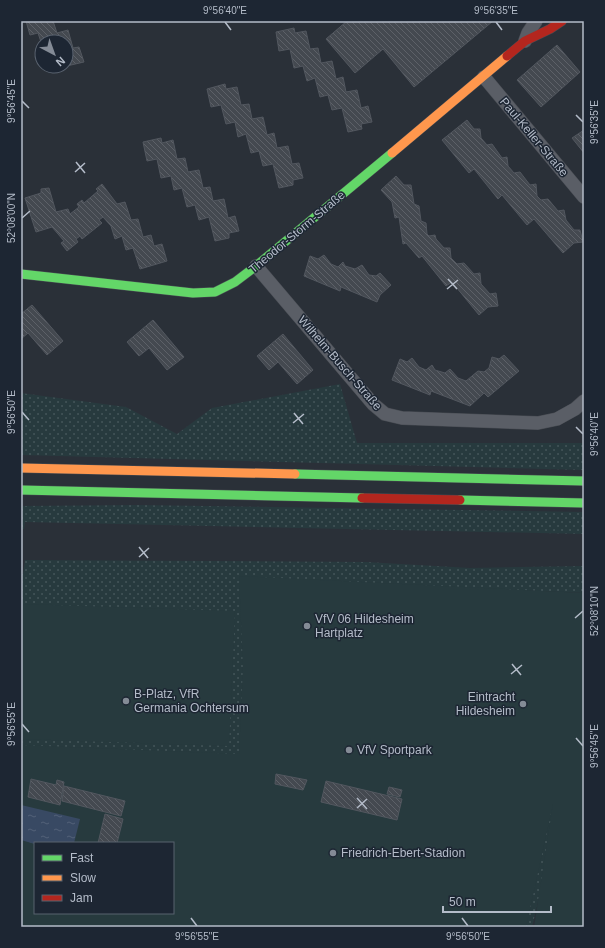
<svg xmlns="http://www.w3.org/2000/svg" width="605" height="948" viewBox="0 0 605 948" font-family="Arial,sans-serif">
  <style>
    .grass { fill: url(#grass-dots) }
    .pitch { fill: #273a3e; fill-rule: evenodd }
    .water { fill: url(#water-ripples) }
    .building { fill: url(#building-back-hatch); stroke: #52575f }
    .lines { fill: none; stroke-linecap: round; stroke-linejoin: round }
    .street-casing { stroke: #484c53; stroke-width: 14 }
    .fast-casing { stroke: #484c53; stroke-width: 10 }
    .slow-casing { stroke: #484c53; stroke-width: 10 }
    .jam-casing { stroke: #484c53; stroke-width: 10 }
    .street { stroke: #5a5e66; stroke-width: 13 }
    .fast { stroke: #63d668; stroke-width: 9 }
    .slow { stroke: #ff974d; stroke-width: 9 }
    .jam { stroke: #b3261e; stroke-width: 9 }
    .ticks { fill: none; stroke: #b4bcc9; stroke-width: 1.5 }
    .poi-dot { fill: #848b96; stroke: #1d2633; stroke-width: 1.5 }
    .labels { text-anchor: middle; stroke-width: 3; stroke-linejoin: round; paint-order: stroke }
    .street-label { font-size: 12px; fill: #b4bcc9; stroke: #1d2633 }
    .poi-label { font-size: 12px; fill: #b4bcc9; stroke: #1d2633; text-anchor: start }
    .neatline { fill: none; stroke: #b4bcc9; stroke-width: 1.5 }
    .ticks-label { font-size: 10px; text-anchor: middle; fill: #b4bcc9 }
  </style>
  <defs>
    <pattern id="grass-dots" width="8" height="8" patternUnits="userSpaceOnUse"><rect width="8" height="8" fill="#273a3e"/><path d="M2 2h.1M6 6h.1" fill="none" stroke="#445559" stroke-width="1.8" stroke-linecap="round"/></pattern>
    <pattern id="water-ripples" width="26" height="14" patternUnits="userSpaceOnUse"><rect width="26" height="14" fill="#384963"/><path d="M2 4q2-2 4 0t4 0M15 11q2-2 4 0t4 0" fill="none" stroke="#526178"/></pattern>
    <pattern id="building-back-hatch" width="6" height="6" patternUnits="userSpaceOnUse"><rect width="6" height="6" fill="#444950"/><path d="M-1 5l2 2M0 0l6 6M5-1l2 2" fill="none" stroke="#5d6168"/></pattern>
  </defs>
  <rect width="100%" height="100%" fill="#2a3038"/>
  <g class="grass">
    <path d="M 340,384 L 357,443 L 584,443 L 584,470 L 21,455 L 21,393 L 126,407 L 177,434 L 212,408 Z"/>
    <path d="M 137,505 L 584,512 L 584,534 L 25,522 L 24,529 L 21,529 L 21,506 Z"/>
    <path d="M 25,560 L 366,562 L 470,568 L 584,566 L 584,593 L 469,588 L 566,786 L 532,927 L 508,927 L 254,760 L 21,761 L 21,574 L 23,574 Z"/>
  </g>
  <g class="pitch">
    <path d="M 239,576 L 584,593 L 584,927 L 534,927 L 553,804 L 526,927 L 21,927 L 21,745 L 239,754 L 243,668 ZM 35,843 L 173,843 L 173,913 L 35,913 Z"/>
    <path d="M 21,604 L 235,611 L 229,746 L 21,739 Z"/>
  </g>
  <path class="water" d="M 21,805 L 80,819 L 74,843 L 35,844 L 21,840 Z"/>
  <g class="building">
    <path d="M 26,21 L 53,21 L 57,33 L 68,30 L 73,48 L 79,47 L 84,62 L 58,68 L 57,66 L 66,66 L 66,42 L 42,42 L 42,45 L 38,33 L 30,35 Z"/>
    <path d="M 347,21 L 493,21 L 414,87 L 383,49 L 355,73 L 326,39 Z"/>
    <path d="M 294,28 L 295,33 L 306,31 L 310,49 L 318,48 L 321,63 L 332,61 L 336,79 L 343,77 L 346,92 L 357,90 L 361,108 L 368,106 L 372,122 L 361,124 L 362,129 L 348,132 L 342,108 L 332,110 L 328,95 L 320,97 L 315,78 L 307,81 L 303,66 L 294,68 L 290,49 L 279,51 L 276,32 Z"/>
    <path d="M 557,45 L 580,72 L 541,107 L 517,80 Z"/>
    <path d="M 225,84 L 226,89 L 237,87 L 241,105 L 249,104 L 252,119 L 263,117 L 267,135 L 274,133 L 277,148 L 288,146 L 292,164 L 299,163 L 303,178 L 293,180 L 293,185 L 279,188 L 273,164 L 263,166 L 259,151 L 251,153 L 246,134 L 238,137 L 235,122 L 226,124 L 221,105 L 211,107 L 207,89 Z"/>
    <path d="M 467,120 L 474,129 L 480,129 L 481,138 L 487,145 L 492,144 L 502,158 L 507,157 L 508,166 L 514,173 L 520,172 L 530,185 L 536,184 L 537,196 L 541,200 L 548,199 L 558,211 L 564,210 L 566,220 L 574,230 L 580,230 L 583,242 L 574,243 L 563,253 L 534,219 L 527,225 L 502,195 L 498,199 L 474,169 L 469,173 L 442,140 Z"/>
    <path d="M 584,130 L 584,153 L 572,138 Z"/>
    <path d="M 161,138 L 162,143 L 173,140 L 177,159 L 185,158 L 188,172 L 199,170 L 203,188 L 210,187 L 213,201 L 224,199 L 228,218 L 235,216 L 239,231 L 229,233 L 229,238 L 215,241 L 209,217 L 199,220 L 195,205 L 187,207 L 182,188 L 174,190 L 171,176 L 161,178 L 157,159 L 147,161 L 143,142 Z"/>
    <path d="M 396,176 L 404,185 L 411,185 L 414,204 L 419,206 L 421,221 L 426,223 L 427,234 L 429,236 L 435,235 L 436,239 L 444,248 L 450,248 L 451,258 L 457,264 L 464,263 L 474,274 L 480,273 L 481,284 L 490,294 L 496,293 L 498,306 L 488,307 L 479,315 L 452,282 L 446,286 L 422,256 L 419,258 L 406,243 L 403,244 L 399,217 L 395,218 L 392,202 L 381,190 Z"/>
    <path d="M 102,184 L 117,204 L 125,202 L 131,220 L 138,219 L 143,237 L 151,235 L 154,246 L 162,244 L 167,261 L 140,269 L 133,248 L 126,250 L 122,236 L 115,239 L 111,226 L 103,217 L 99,220 L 102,223 L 82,239 L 80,236 L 76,239 L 78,242 L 67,251 L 61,243 L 64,241 L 52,227 L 36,232 L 25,198 L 41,193 L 41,189 L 49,188 L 56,212 L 68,209 L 70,214 L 79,207 L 77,204 L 82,200 L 84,203 L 98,191 L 96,189 Z"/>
    <path d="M 324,255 L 331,264 L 338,267 L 343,262 L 345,266 L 355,269 L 362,265 L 369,275 L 376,276 L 380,273 L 391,285 L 380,295 L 377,302 L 341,287 L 340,291 L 304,276 L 310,256 L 318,259 Z"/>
    <path d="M 32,305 L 63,341 L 47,355 L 28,333 L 21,339 L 21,314 Z"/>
    <path d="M 153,320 L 184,357 L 167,370 L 149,348 L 139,356 L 127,342 Z"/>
    <path d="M 283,334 L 313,370 L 297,384 L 278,362 L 269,370 L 257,356 Z"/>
    <path d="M 504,355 L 519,371 L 488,397 L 484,393 L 470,406 L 431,391 L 430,395 L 392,380 L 400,359 L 407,362 L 412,358 L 419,367 L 426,370 L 432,365 L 435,370 L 445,373 L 450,369 L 458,378 L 466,381 L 478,371 L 484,372 L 489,368 L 492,357 L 499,359 Z"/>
    <path d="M 276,774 L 307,780 L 303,790 L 275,784 Z"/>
    <path d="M 31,779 L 56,785 L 57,780 L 64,782 L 60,805 L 28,797 Z"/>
    <path d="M 326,781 L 402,799 L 397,820 L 321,802 Z"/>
    <path d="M 64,786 L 125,801 L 121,816 L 62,801 Z"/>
    <path d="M 389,787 L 402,790 L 400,797 L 387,794 Z"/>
    <path d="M 105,814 L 123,819 L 117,843 L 98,843 Z"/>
  </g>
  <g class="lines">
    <g class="street-casing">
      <g id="street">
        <path d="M 525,41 L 528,33 L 536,21"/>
        <path d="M 484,77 L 584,197"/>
        <path d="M 256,266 L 373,404 L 385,414 L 402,418 L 538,423 L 557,419 L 575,409 L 584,401"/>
      </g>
    </g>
    <g class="fast-casing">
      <g id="fast">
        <path d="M 21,274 L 193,293 L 215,292 L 235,282 L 256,266 L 392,153"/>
        <path d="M 295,474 L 584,481"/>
        <path d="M 21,490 L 362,498"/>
        <path d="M 460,500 L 584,503"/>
      </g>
    </g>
    <g class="slow-casing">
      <g id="slow">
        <path d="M 392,153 L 507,56"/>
        <path d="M 21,468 L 295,474"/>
      </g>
    </g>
    <g class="jam-casing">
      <g id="jam">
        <path d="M 507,56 L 525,41 L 550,29 L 562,21"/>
        <path d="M 362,498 L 460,500"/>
      </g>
    </g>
    <use href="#street" class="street"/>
    <use href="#fast" class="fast"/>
    <use href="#slow" class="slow"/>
    <use href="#jam" class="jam"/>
  </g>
  <path class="ticks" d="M 225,22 L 231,30M 496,22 L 502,30M 22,101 L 29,108M 576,115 L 583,122M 76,162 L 85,173M 75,172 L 85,163M 22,218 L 30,211M 448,279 L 457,289M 447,289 L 458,280M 22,412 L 29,420M 294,413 L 303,424M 293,423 L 304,414M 576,427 L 583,434M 139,547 L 148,558M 139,557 L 149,548M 575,618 L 583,611M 512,664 L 521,675M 511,674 L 522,665M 22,724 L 29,732M 576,738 L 583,746M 357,798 L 367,809M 357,808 L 367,799M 191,918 L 197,926M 462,918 L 468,926"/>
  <g class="poi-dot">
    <circle cx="307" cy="626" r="4"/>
    <circle cx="126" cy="701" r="4"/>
    <circle cx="523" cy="704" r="4"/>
    <circle cx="349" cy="750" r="4"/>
    <circle cx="333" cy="853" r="4"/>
  </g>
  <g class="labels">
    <g class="street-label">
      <text transform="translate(534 137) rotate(50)" y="4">Paul-Keller-Straße</text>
      <text transform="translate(297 232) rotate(-40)" y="4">Theodor-Storm-Straße</text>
      <text transform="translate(340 363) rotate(49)" y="4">Wilhelm-Busch-Straße</text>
    </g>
    <g class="poi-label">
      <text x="315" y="623">VfV 06 Hildesheim<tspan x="315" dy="14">Hartplatz</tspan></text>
      <text x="134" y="698">B-Platz, VfR<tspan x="134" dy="14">Germania Ochtersum</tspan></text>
      <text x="515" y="701" text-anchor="end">Eintracht<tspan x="515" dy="14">Hildesheim</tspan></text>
      <text x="357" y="754">VfV Sportpark</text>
      <text x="341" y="857">Friedrich-Ebert-Stadion</text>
    </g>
  </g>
  <rect width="605" height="948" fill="none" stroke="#1d2633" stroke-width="44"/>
  <rect x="34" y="842" width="140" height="72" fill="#1d2633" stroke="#59626f"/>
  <rect x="42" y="855" width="20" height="6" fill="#63d668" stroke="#59626f"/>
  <text x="70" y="862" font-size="12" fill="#b4bcc9">Fast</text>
  <rect x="42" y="875" width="20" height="6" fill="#ff974d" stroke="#59626f"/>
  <text x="70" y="882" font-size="12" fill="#b4bcc9">Slow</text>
  <rect x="42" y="895" width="20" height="6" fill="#b3261e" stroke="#59626f"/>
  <text x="70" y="902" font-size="12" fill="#b4bcc9">Jam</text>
  <g transform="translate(54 54) rotate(139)"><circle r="19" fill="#1d2633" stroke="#59626f"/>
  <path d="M0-3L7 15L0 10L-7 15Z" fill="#848b96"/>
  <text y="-6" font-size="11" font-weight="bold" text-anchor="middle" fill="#b4bcc9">N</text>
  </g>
  <path d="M443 906v6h108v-6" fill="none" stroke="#b4bcc9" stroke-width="2"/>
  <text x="449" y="906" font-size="12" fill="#b4bcc9" stroke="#1d2633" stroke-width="3" paint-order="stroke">50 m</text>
  <rect x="22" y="22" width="561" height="904" class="neatline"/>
  <g class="ticks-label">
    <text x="225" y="14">9°56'40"E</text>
    <text x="496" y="14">9°56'35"E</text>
    <text transform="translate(11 101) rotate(-90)" y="4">9°56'45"E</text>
    <text transform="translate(594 122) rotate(-90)" y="4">9°56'35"E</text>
    <text transform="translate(11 218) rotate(-90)" y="4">52°08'00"N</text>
    <text transform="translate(11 412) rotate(-90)" y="4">9°56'50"E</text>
    <text transform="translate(594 434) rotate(-90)" y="4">9°56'40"E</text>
    <text transform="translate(594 611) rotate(-90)" y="4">52°08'10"N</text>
    <text transform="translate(11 724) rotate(-90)" y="4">9°56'55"E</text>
    <text transform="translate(594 746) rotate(-90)" y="4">9°56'45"E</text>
    <text x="197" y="940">9°56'55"E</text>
    <text x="468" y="940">9°56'50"E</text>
  </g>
</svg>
